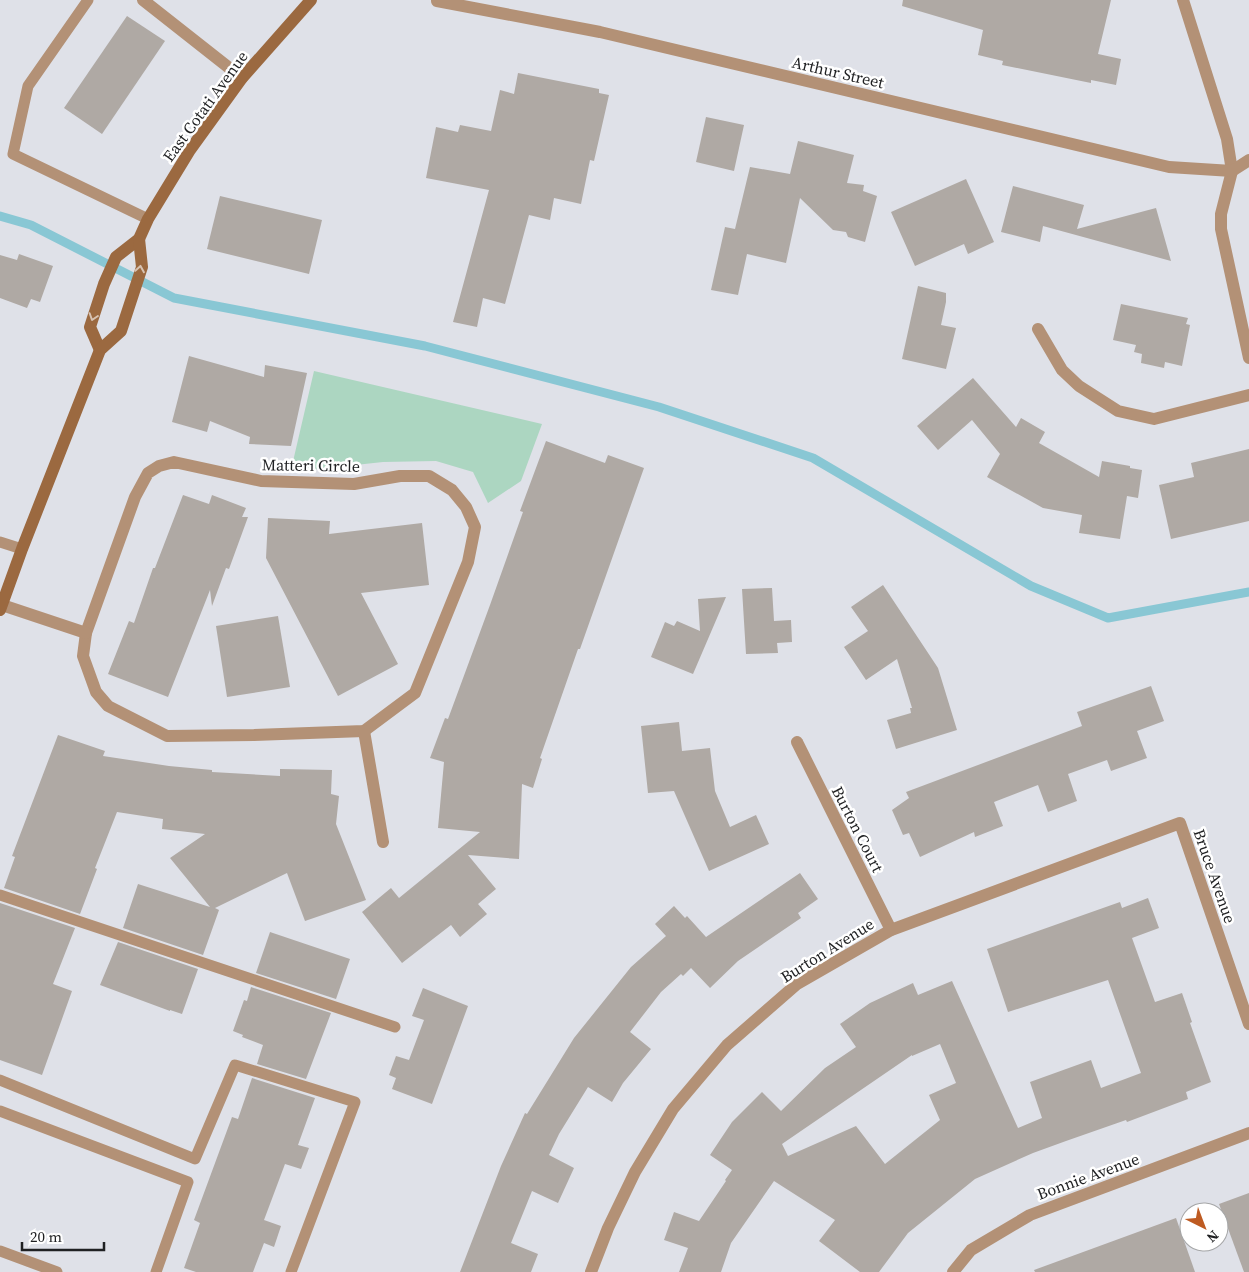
<svg xmlns="http://www.w3.org/2000/svg" width="1249" height="1272" viewBox="0 0 1249 1272" font-family="'Source Serif 4',serif">
  <style>
    .green { fill: #acd6c1 }
    .lines { fill: none; stroke-linecap: round; stroke-linejoin: round }
    .stream { stroke: #89c7d4; stroke-width: 9 }
    .building { fill: #afa9a4; fill-rule: evenodd }
    .service { stroke: #b39176; stroke-width: 11 }
    .minor { stroke: #b39176; stroke-width: 12 }
    .secondary { stroke: #9b6940; stroke-width: 12 }
    .oneway { stroke: #d7c3b3 }
    .labels { text-anchor: middle; stroke-width: 5; stroke-linejoin: round; paint-order: stroke }
    .street-label { font-size: 16px; fill: #1f2022; stroke: #fff }
  </style>
  <rect width="100%" height="100%" fill="#dfe1e8"/>
  <path class="green" d="M 314,371 L 542,424 L 521,481 L 488,503 L 473,472 L 436,461 L 383,462 L 309,470 L 291,470 Z"/>
  <g class="lines">
    <path class="stream" d="M 0,216 L 31,225 L 174,298 L 425,346 L 659,407 L 813,458 L 1031,586 L 1108,618 L 1249,592"/>
  </g>
  <g class="building">
    <path d="M 903,0 L 1111,0 L 1098,54 L 1121,59 L 1116,85 L 1091,80 L 1091,83 L 1002,65 L 1003,61 L 978,55 L 983,30 L 902,6 Z"/>
    <path d="M 127,16 L 165,41 L 102,134 L 64,108 Z"/>
    <path d="M 518,73 L 599,89 L 599,93 L 609,95 L 594,161 L 590,160 L 581,204 L 554,198 L 550,220 L 529,215 L 505,304 L 483,298 L 477,327 L 453,322 L 489,190 L 426,178 L 436,127 L 458,132 L 460,125 L 491,131 L 500,90 L 514,94 Z"/>
    <path d="M 706,117 L 744,125 L 734,171 L 696,162 Z"/>
    <path d="M 798,141 L 854,155 L 847,183 L 864,185 L 863,191 L 877,196 L 865,242 L 848,237 L 846,232 L 833,230 L 800,198 L 786,263 L 747,254 L 738,295 L 711,290 L 725,227 L 735,229 L 750,167 L 790,174 Z"/>
    <path d="M 966,179 L 994,242 L 968,254 L 964,244 L 915,266 L 891,212 Z"/>
    <path d="M 1013,186 L 1084,205 L 1077,229 L 1156,208 L 1171,261 L 1043,226 L 1040,242 L 1001,232 Z"/>
    <path d="M 220,196 L 322,220 L 309,274 L 207,249 Z"/>
    <path d="M 19,254 L 53,266 L 40,302 L 31,299 L 27,308 L 0,298 L 0,255 L 17,260 Z"/>
    <path d="M 918,286 L 946,293 L 946,302 L 941,325 L 956,328 L 946,369 L 902,359 Z"/>
    <path d="M 1121,304 L 1188,318 L 1186,324 L 1190,325 L 1182,366 L 1165,362 L 1164,368 L 1141,363 L 1142,354 L 1134,352 L 1136,345 L 1113,340 Z"/>
    <path d="M 189,356 L 264,377 L 265,365 L 307,373 L 291,446 L 249,444 L 250,437 L 210,421 L 207,432 L 172,422 Z"/>
    <path d="M 973,378 L 1016,427 L 1021,418 L 1045,432 L 1039,443 L 1099,477 L 1102,461 L 1130,466 L 1130,468 L 1142,470 L 1138,498 L 1127,496 L 1120,539 L 1079,533 L 1082,515 L 1043,508 L 987,477 L 1000,454 L 972,420 L 938,450 L 917,426 Z"/>
    <path d="M 546,441 L 605,463 L 608,455 L 644,468 L 580,649 L 578,649 L 540,758 L 542,759 L 533,788 L 522,784 L 519,859 L 468,855 L 496,889 L 478,904 L 487,914 L 460,937 L 451,925 L 402,963 L 362,912 L 391,888 L 399,898 L 480,832 L 438,828 L 444,762 L 430,758 L 445,718 L 448,719 L 490,605 L 523,512 L 520,511 Z"/>
    <path d="M 1249,449 L 1249,521 L 1171,539 L 1159,485 L 1194,477 L 1191,463 Z"/>
    <path d="M 183,495 L 209,504 L 212,495 L 246,508 L 242,517 L 248,517 L 229,569 L 226,568 L 212,606 L 210,590 L 168,697 L 108,674 L 129,621 L 134,623 L 153,568 L 155,568 Z"/>
    <path d="M 268,518 L 330,521 L 329,534 L 422,523 L 429,585 L 361,593 L 398,664 L 338,696 L 266,558 Z"/>
    <path d="M 883,585 L 938,668 L 957,730 L 896,749 L 887,720 L 911,713 L 910,708 L 912,708 L 897,659 L 866,680 L 844,647 L 868,631 L 851,607 Z"/>
    <path d="M 772,588 L 774,621 L 791,620 L 792,642 L 777,643 L 778,653 L 746,654 L 742,589 Z"/>
    <path d="M 726,597 L 693,674 L 651,657 L 665,622 L 674,626 L 677,621 L 700,631 L 698,599 Z"/>
    <path d="M 278,616 L 290,687 L 227,697 L 216,626 Z"/>
    <path d="M 1151,686 L 1164,721 L 1137,731 L 1147,758 L 1111,771 L 1107,760 L 1068,774 L 1077,801 L 1048,812 L 1038,785 L 994,802 L 1003,826 L 975,837 L 974,832 L 920,857 L 909,833 L 903,835 L 892,810 L 909,798 L 906,792 L 1082,726 L 1077,712 Z"/>
    <path d="M 679,722 L 682,751 L 710,748 L 715,791 L 730,827 L 756,815 L 769,844 L 709,871 L 674,791 L 648,793 L 641,726 Z"/>
    <path d="M 58,735 L 105,751 L 103,756 L 169,766 L 212,770 L 212,772 L 280,776 L 280,769 L 332,770 L 331,794 L 339,796 L 336,824 L 366,900 L 305,921 L 287,873 L 215,908 L 219,910 L 203,955 L 123,928 L 138,884 L 210,907 L 170,858 L 205,834 L 162,829 L 163,819 L 117,812 L 95,868 L 97,869 L 80,914 L 4,888 L 15,857 L 12,856 Z"/>
    <path d="M 800,873 L 818,899 L 798,913 L 801,918 L 738,961 L 710,988 L 691,968 L 683,976 L 681,974 L 661,992 L 630,1032 L 651,1049 L 623,1083 L 612,1102 L 588,1087 L 559,1134 L 549,1155 L 574,1168 L 558,1203 L 532,1191 L 511,1243 L 538,1254 L 531,1272 L 460,1272 L 501,1166 L 525,1113 L 527,1114 L 574,1038 L 631,967 L 666,936 L 655,924 L 674,906 L 685,918 L 687,916 L 706,937 Z"/>
    <path d="M 1148,898 L 1159,928 L 1132,938 L 1155,1002 L 1182,993 L 1192,1022 L 1190,1023 L 1211,1082 L 1186,1092 L 1188,1099 L 1127,1122 L 1126,1120 L 1066,1141 L 1033,1153 L 975,1179 L 908,1233 L 879,1272 L 860,1272 L 819,1241 L 835,1220 L 774,1181 L 731,1243 L 721,1272 L 679,1272 L 688,1248 L 664,1240 L 674,1212 L 699,1221 L 726,1181 L 725,1180 L 732,1170 L 710,1155 L 732,1122 L 762,1092 L 781,1111 L 825,1068 L 856,1047 L 840,1024 L 870,1003 L 913,983 L 918,995 L 952,981 L 1018,1128 L 1042,1118 L 1030,1082 L 1091,1060 L 1101,1088 L 1141,1073 L 1108,980 L 1008,1012 L 987,949 L 1120,902 L 1122,908 ZM 940,1044 L 956,1083 L 929,1095 L 940,1120 L 885,1164 L 856,1126 L 788,1156 L 782,1144 L 912,1055 L 912,1056 Z"/>
    <path d="M 0,903 L 75,928 L 53,984 L 72,991 L 42,1075 L 0,1060 Z"/>
    <path d="M 270,932 L 350,959 L 336,999 L 256,973 Z"/>
    <path d="M 118,942 L 198,969 L 182,1014 L 170,1010 L 170,1011 L 100,985 Z"/>
    <path d="M 251,987 L 331,1013 L 306,1079 L 257,1064 L 263,1045 L 242,1037 L 243,1035 L 233,1031 L 244,1000 L 247,1001 Z"/>
    <path d="M 423,988 L 468,1006 L 432,1104 L 392,1089 L 396,1078 L 389,1075 L 396,1056 L 409,1060 L 424,1020 L 412,1016 Z"/>
    <path d="M 252,1078 L 315,1098 L 298,1145 L 309,1148 L 301,1169 L 285,1164 L 264,1220 L 281,1226 L 274,1247 L 264,1243 L 253,1272 L 196,1272 L 184,1268 L 200,1223 L 194,1220 L 232,1117 L 238,1119 Z"/>
    <path d="M 1249,1193 L 1249,1272 L 1244,1272 L 1219,1204 Z"/>
    <path d="M 1176,1218 L 1195,1272 L 1035,1272 L 1034,1270 Z"/>
  </g>
  <g class="lines">
    <g class="service">
      <path d="M 88,0 L 28,86 L 13,154 L 148,219"/>
      <path d="M 0,542 L 22,549"/>
      <path d="M 0,895 L 395,1027"/>
      <path d="M 0,1080 L 195,1159 L 235,1065 L 355,1102 L 291,1272"/>
      <path d="M 0,1111 L 188,1182 L 156,1272"/>
      <path d="M 0,1251 L 57,1272"/>
    </g>
    <g class="minor">
      <path d="M 143,0 L 242,78"/>
      <path d="M 1183,0 L 1227,139 L 1232,171 L 1221,214 L 1221,229 L 1249,358"/>
      <path d="M 437,1 L 600,32 L 1169,167 L 1232,171 L 1249,160"/>
      <path d="M 1038,329 L 1062,370 L 1079,386 L 1118,411 L 1154,419 L 1249,395"/>
      <path d="M 174,462 L 261,481 L 354,484 L 400,476 L 429,476 L 452,490 L 466,507 L 475,527 L 468,562 L 415,693 L 364,731 L 254,735 L 167,736 L 108,706 L 96,692 L 83,656 L 86,633 L 135,497 L 148,473 L 159,466 Z"/>
      <path d="M 2,605 L 86,633"/>
      <path d="M 364,731 L 383,842"/>
      <path d="M 797,742 L 891,930"/>
      <path d="M 591,1272 L 608,1228 L 635,1172 L 673,1109 L 727,1045 L 797,984 L 891,930 L 1180,823 L 1249,1024"/>
      <path d="M 953,1272 L 971,1250 L 1030,1215 L 1249,1133"/>
    </g>
    <g class="secondary">
      <path d="M 100,350 L 90,327 L 104,284 L 116,257 L 139,239 L 148,219 L 190,150 L 242,78 L 311,0"/>
      <path d="M 0,610 L 22,549 L 100,350 L 121,331 L 142,267 L 139,239"/>
    </g>
  </g>
  <defs><path id="oneway-chevron" d="M-2-3.5L2.5 0L-2 3.5" fill="none" stroke-width="1.6" stroke-linecap="round" stroke-linejoin="round" transform="scale(1.25)"/></defs>
  <g class="oneway">
    <use href="#oneway-chevron" transform="translate(140 269) rotate(-81)"/>
    <use href="#oneway-chevron" transform="translate(93 317) rotate(108)"/>
  </g>
  <g class="labels">
    <g class="street-label">
      <text transform="translate(838 72) rotate(13)" y="6">Arthur Street</text>
      <text transform="translate(205 106) rotate(-54)" y="6">East Cotati Avenue</text>
      <text transform="translate(311 465) rotate(1)" y="6">Matteri Circle</text>
      <text transform="translate(858 829) rotate(63)" y="6">Burton Court</text>
      <text transform="translate(1215 876) rotate(71)" y="6">Bruce Avenue</text>
      <text transform="translate(827 950) rotate(-32)" y="6">Burton Avenue</text>
      <text transform="translate(1088 1176) rotate(-20)" y="6">Bonnie Avenue</text>
    </g>
  </g>
  <g transform="translate(1204 1227) rotate(138)"><circle r="24" fill="#ffffff" stroke="#a5a6a7"/>
  <path d="M0-4L9 19L0 12L-9 19Z" fill="#be5b22"/>
  <text y="-8" font-size="14" font-weight="bold" text-anchor="middle" fill="#1f2022">N</text>
  </g>
  <path d="M22 1242v8h82v-8" fill="none" stroke="#1f2022" stroke-width="2.5"/>
  <text x="30" y="1242" font-size="15" fill="#1f2022" stroke="#ffffff" stroke-width="4" paint-order="stroke">20 m</text>
</svg>
